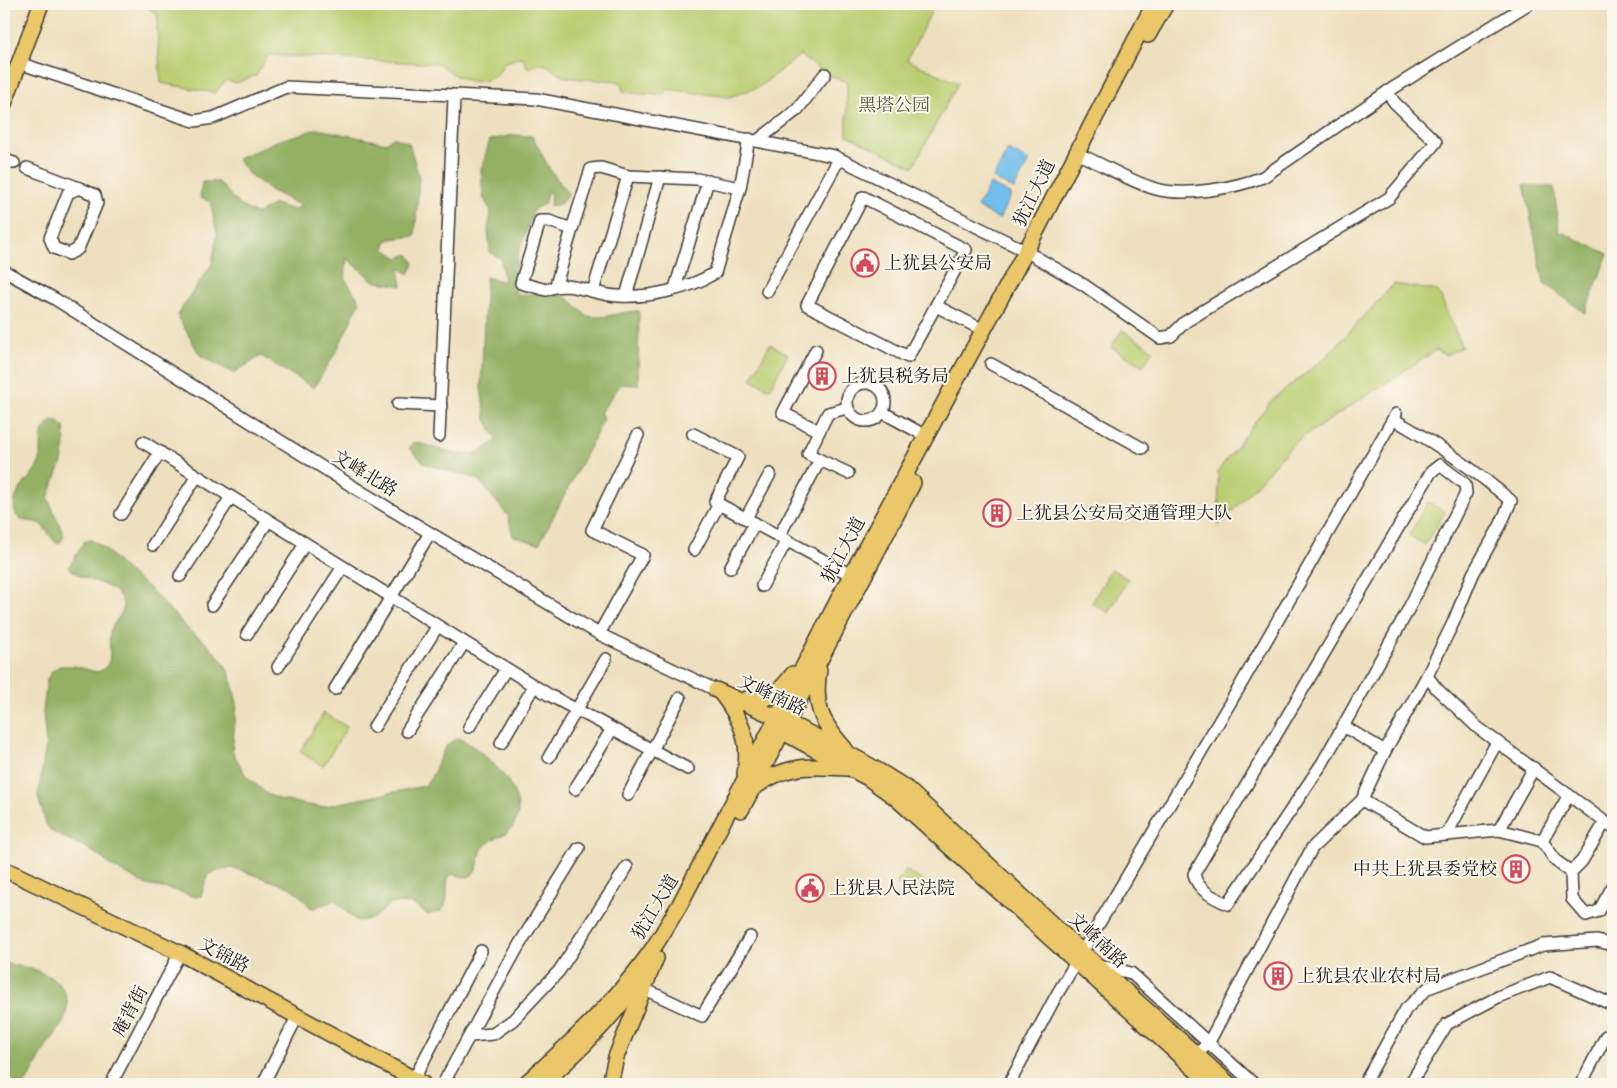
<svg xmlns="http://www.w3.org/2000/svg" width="1617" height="1088" viewBox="0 0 1617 1088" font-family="'Libre Bodoni','Noto Serif SC',serif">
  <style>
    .green { fill: #bacd71; stroke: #6b7446 }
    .forest { fill: #93b063; stroke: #586640 }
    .water { fill: #71beeb; stroke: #466d84 }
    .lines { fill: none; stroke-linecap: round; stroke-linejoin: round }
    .minor-casing { stroke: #3c3934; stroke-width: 14 }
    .major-casing { stroke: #3c3934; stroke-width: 18 }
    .minor { stroke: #fff; stroke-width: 11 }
    .major { stroke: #eac769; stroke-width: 15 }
    .labels { text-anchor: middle; stroke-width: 4; stroke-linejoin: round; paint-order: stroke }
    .park-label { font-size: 18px; fill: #535a3a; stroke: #fbf7ec }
    .street-label { font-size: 18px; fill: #1c1c1c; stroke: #fbf7ec }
    .poi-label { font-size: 18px; fill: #1c1c1c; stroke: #fbf7ec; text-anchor: start }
  </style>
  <rect width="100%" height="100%" fill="#fbf7ec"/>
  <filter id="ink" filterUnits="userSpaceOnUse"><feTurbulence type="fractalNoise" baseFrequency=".02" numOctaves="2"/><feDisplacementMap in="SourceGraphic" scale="10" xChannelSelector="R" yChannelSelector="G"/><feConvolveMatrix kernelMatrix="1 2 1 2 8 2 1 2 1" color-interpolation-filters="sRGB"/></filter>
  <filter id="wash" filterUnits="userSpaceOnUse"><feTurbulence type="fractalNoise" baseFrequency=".0096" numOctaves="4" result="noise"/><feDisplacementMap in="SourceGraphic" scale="20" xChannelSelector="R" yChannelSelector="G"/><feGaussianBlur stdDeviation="1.12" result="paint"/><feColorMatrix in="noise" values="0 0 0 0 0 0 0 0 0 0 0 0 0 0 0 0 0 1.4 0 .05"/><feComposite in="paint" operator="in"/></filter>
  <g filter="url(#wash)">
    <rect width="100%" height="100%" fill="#eedfbe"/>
    <g class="green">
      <path d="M 150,4 L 935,4 L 907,60 L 958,83 L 913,167 L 847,135 L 847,82 L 828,75 L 800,55 L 759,87 L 729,97 L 666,89 L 664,96 L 624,92 L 619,81 C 606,80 574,80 563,76 C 549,70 548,58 528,68 L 522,57 L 505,62 C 502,67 499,73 495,76 C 478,89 453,77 440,64 L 268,55 L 257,75 L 236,83 L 226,80 L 215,93 L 161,83 L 157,29 L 158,15 L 148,8 Z"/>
      <path d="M 1394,284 L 1438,291 L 1462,347 L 1446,355 L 1436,350 L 1294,443 L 1219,526 L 1218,471 L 1271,401 L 1325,358 Z"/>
      <path d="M 1122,330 L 1153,350 L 1143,366 L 1111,347 Z"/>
      <path d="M 770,344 L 788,354 L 770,389 L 751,379 Z"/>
      <path d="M 1428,502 L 1445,512 L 1425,545 L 1409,535 Z"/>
      <path d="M 1111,569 L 1128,579 L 1109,613 L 1092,603 Z"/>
      <path d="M 324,713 L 347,727 L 323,766 L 300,752 Z"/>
      <path d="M 905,870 L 931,886 L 923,898 L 897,883 Z"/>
    </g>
    <g class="forest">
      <path d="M 317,129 L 386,143 L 393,137 L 409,143 L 419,177 L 415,236 L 391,239 L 386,242 L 384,249 L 398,258 L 409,254 L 414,264 L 409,274 L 399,268 L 402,286 L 373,281 L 347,258 L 345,279 L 360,302 L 336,352 L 314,388 L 261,356 L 233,373 L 200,355 L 177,315 L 212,264 L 217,233 L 210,201 L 200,198 L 202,182 L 219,182 L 239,205 L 257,214 L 274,204 L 291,209 L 303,207 L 270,190 L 249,174 L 237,159 L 277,141 Z"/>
      <path d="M 514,135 L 532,136 L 549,168 L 569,195 L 560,204 L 550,206 L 551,193 L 548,191 L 544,204 L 534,209 C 526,234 510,267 516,294 C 529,295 550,293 562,296 C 575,299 580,316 593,317 C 607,318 624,311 639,311 L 638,385 L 621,384 L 600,413 L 604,419 L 539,544 L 513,536 L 508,516 L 478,479 L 425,464 L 409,448 L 413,442 C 447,449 469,468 497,439 L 486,420 L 481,389 L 486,277 L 504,282 L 501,259 L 490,252 L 488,231 L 491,211 L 483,197 L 481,170 L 490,140 Z"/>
      <path d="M 1524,185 L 1554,187 L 1559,231 L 1608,254 L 1585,313 L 1544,283 Z"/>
      <path d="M 52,421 L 57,421 L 64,427 L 65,444 L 62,462 L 48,498 L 64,536 L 60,543 L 56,543 L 41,524 C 32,520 18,524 15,511 C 10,493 33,477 39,463 C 45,448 35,431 52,421 Z"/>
      <path d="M 91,540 L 103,547 L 128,572 L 150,589 L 192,633 L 204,641 L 221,659 L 229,672 L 237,703 L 232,751 L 246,776 L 267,794 L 281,800 L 320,807 L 424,786 C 439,774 438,743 459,738 C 484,750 534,795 513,826 C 507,836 490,838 483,848 C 478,854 482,864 472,875 C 463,880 458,873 450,875 C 443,887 452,899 441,911 L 428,915 L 413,904 L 395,903 L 390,904 L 372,919 L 358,921 L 350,916 L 335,900 L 314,908 L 310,907 L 301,896 L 289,887 L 240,870 L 231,868 L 208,874 L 201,896 L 196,897 L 173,890 L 146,885 L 111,866 L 101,857 L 85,847 L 52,832 L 46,824 L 38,797 L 46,745 L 43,712 L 47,679 L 52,671 L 60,666 L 74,666 L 97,672 C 119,665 105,645 111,629 C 114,622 121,616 124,608 C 120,579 83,585 69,567 L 84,542 Z"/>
      <path d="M 4,963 C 31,967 75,977 66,1014 C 64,1025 54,1035 48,1044 C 40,1057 34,1072 25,1084 L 4,1084 Z"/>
    </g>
    <g class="water">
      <path d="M 1008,150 L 1029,161 L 1014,189 L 993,178 Z"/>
      <path d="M 990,184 L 1011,195 L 999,219 L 977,207 Z"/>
    </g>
  </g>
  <g filter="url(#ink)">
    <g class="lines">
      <g class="minor-casing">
        <g id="minor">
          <path d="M 19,63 L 194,121 L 213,118 L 286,87 L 536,99 L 834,156 L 1026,251"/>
          <path d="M 757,141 L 797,110 L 825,74"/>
          <path d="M 1075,153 C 1102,163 1128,181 1156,189 C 1185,197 1235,188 1263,177 L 1387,92 L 1528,4"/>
          <path d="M 4,160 L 14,163"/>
          <path d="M 27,168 L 79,188"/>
          <path d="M 79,188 L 95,195 L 97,203 L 78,249 L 69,254 L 54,248 L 50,238 L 68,193 Z"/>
          <path d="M 740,188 L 715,273 C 688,289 649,298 618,296 C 593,295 569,279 546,290 L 521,283 L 540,221 L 549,221 L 572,229 L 591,169 L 601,168 L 628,176 L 697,179 L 740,188 L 749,139"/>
          <path d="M 863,197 L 966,250 L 908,357 L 807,305 Z"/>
          <path d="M 1034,256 L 1084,285 L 1160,338 L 1171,336 L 1185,322 L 1389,198 L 1436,142 L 1395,103 L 1387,92"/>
          <path d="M 4,271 L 55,299 L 360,491 L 599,634 L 716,690"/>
          <path d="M 556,285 L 572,229"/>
          <path d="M 675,288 L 708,181"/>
          <path d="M 593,291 L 628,176"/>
          <path d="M 767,291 L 839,159"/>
          <path d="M 626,296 L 660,177"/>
          <path d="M 936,306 L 983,330"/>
          <path d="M 816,350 L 783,413 L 819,431"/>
          <path d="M 991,364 L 1142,448"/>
          <circle cx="866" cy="402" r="19"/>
          <path d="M 398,404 L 441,406"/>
          <path d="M 882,412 L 926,436"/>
          <path d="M 1393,419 C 1436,443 1474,469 1511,501 L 1500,526 L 1473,574 L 1453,623 L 1427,676 L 1437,689 L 1477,727 L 1613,828"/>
          <path d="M 693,434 L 738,457 L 715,502 L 851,575"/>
          <path d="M 439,436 L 454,97"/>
          <path d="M 143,442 L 549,695 L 688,769"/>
          <path d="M 820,460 L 848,473"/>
          <path d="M 1440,465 L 1465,484 L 1466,493 L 1406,614 L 1323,762 L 1228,904 C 1214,898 1197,890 1194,874 L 1431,472 Z"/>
          <path d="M 121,514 L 160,452"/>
          <path d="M 746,518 L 770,474"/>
          <path d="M 779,536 L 820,460 L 808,454 L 828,413 L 847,408"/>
          <path d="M 153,545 L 197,476"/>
          <path d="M 694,550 L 719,504"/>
          <path d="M 730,568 L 755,523"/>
          <path d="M 180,576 L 231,497"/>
          <path d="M 762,586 L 787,540"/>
          <path d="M 212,605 L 268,521"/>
          <path d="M 247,634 L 305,544"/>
          <path d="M 599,634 L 643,555 L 592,530 L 638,435"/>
          <path d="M 278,667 L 342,568"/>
          <path d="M 335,689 L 430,533"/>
          <path d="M 1343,726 L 1385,751 L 1427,676"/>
          <path d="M 374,727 L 437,627"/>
          <path d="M 469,727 L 506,669"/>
          <path d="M 407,731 L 464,643"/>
          <path d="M 501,743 L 534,686"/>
          <path d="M 549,757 L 606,659"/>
          <path d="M 575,789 L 612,729"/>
          <path d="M 628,795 L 680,698"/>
          <path d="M 1362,800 L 1425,837 L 1499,830 L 1542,841 L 1556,861 L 1571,872 L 1582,861 L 1605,822"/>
          <path d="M 1499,830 L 1534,768"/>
          <path d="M 1446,835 L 1497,742"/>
          <path d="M 1542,841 L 1569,795"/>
          <path d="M 1571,872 L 1572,899 L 1586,915 L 1599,911 L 1613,886"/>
          <path d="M 1095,964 L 1131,973 L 1254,1084"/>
          <path d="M 644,989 L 702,1016 L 750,937"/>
          <path d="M 470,1036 L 493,1034 L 513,1020 L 559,971 L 627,867"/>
          <path d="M 1191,1061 L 1209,1042 L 1312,848 L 1362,800 L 1385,751"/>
          <path d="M 414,1079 L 481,951"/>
          <path d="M 111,1084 L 180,953"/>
          <path d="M 263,1084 L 298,1015"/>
          <path d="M 443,1084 L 519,945 L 579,848"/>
          <path d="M 1009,1084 L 1056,996 L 1240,686 L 1396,414"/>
          <path d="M 1364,1084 L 1406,1009 L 1428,988 L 1543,945 L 1597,941 L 1613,945"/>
          <path d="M 1410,1084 L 1447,1024 L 1500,996 L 1550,977 L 1613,1005"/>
          <path d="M 1581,1084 L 1606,1036"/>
        </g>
      </g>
      <g class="major-casing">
        <g id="major">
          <path d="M 1148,35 L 1166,4"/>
          <path d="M 4,104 L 41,4"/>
          <path d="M 819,670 C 813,705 821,722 845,749"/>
          <path d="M 716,690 C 781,719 846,749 906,788 L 1083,953 L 1229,1084"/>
          <path d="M 721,693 C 741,719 751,740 745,773"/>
          <path d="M 747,699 C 767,705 782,689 793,674"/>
          <path d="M 774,727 L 868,778 L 896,798 L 1211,1084"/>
          <path d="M 755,787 C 786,764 810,766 846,768"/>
          <path d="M 741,810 L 913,483"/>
          <path d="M 4,869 L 180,953 L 423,1084"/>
          <path d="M 525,1084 C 570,1044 614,1003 649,954 C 660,939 669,922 679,906 L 848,581 L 1026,251 L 1154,4"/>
          <path d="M 542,1084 C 579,1052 611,1019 640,980"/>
          <path d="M 610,1084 L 616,1057 L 656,958"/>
        </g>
      </g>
      <use href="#minor" class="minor"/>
      <use href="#major" class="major"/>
    </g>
  </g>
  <defs>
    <g id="civic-ring" transform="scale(1.4375)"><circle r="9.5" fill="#fbf7ec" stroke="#d1495b" stroke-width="1.5"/><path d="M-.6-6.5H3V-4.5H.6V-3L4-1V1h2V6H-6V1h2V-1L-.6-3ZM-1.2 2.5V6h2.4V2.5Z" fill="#d1495b"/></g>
    <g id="building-ring" transform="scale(1.4375)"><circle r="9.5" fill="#fbf7ec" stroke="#d1495b" stroke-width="1.5"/><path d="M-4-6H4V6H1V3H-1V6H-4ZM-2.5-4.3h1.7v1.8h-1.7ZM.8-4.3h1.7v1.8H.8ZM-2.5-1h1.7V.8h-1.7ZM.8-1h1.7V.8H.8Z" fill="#d1495b"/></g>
  </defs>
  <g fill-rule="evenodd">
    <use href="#civic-ring" x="865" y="263"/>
    <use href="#building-ring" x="822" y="376"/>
    <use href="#building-ring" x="997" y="513"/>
    <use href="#building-ring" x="1516" y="869"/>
    <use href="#civic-ring" x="810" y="888"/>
    <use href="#building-ring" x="1278" y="976"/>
  </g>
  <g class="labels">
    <g class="park-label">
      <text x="894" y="111">黑塔公园</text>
    </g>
    <g class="street-label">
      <text transform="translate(1034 193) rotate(-64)" y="6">犹江大道</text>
      <text transform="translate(365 473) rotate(31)" y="6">文峰北路</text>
      <text transform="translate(843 550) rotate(-62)" y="6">犹江大道</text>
      <text transform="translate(772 695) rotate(25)" y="6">文峰南路</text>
      <text transform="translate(655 907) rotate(-59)" y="6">犹江大道</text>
      <text transform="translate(1098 940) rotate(43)" y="6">文峰南路</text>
      <text transform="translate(224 955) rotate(28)" y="6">文锦路</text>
      <text transform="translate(130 1011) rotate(-62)" y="6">庵背街</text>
    </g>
    <g class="poi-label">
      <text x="884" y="269">上犹县公安局</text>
      <text x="841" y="382">上犹县税务局</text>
      <text x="1016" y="519">上犹县公安局交通管理大队</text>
      <text x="1497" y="875" text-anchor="end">中共上犹县委党校</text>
      <text x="829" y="894">上犹县人民法院</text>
      <text x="1297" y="982">上犹县农业农村局</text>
    </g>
  </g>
  <rect width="1617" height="1088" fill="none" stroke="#fbf7ec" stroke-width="20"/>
</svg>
